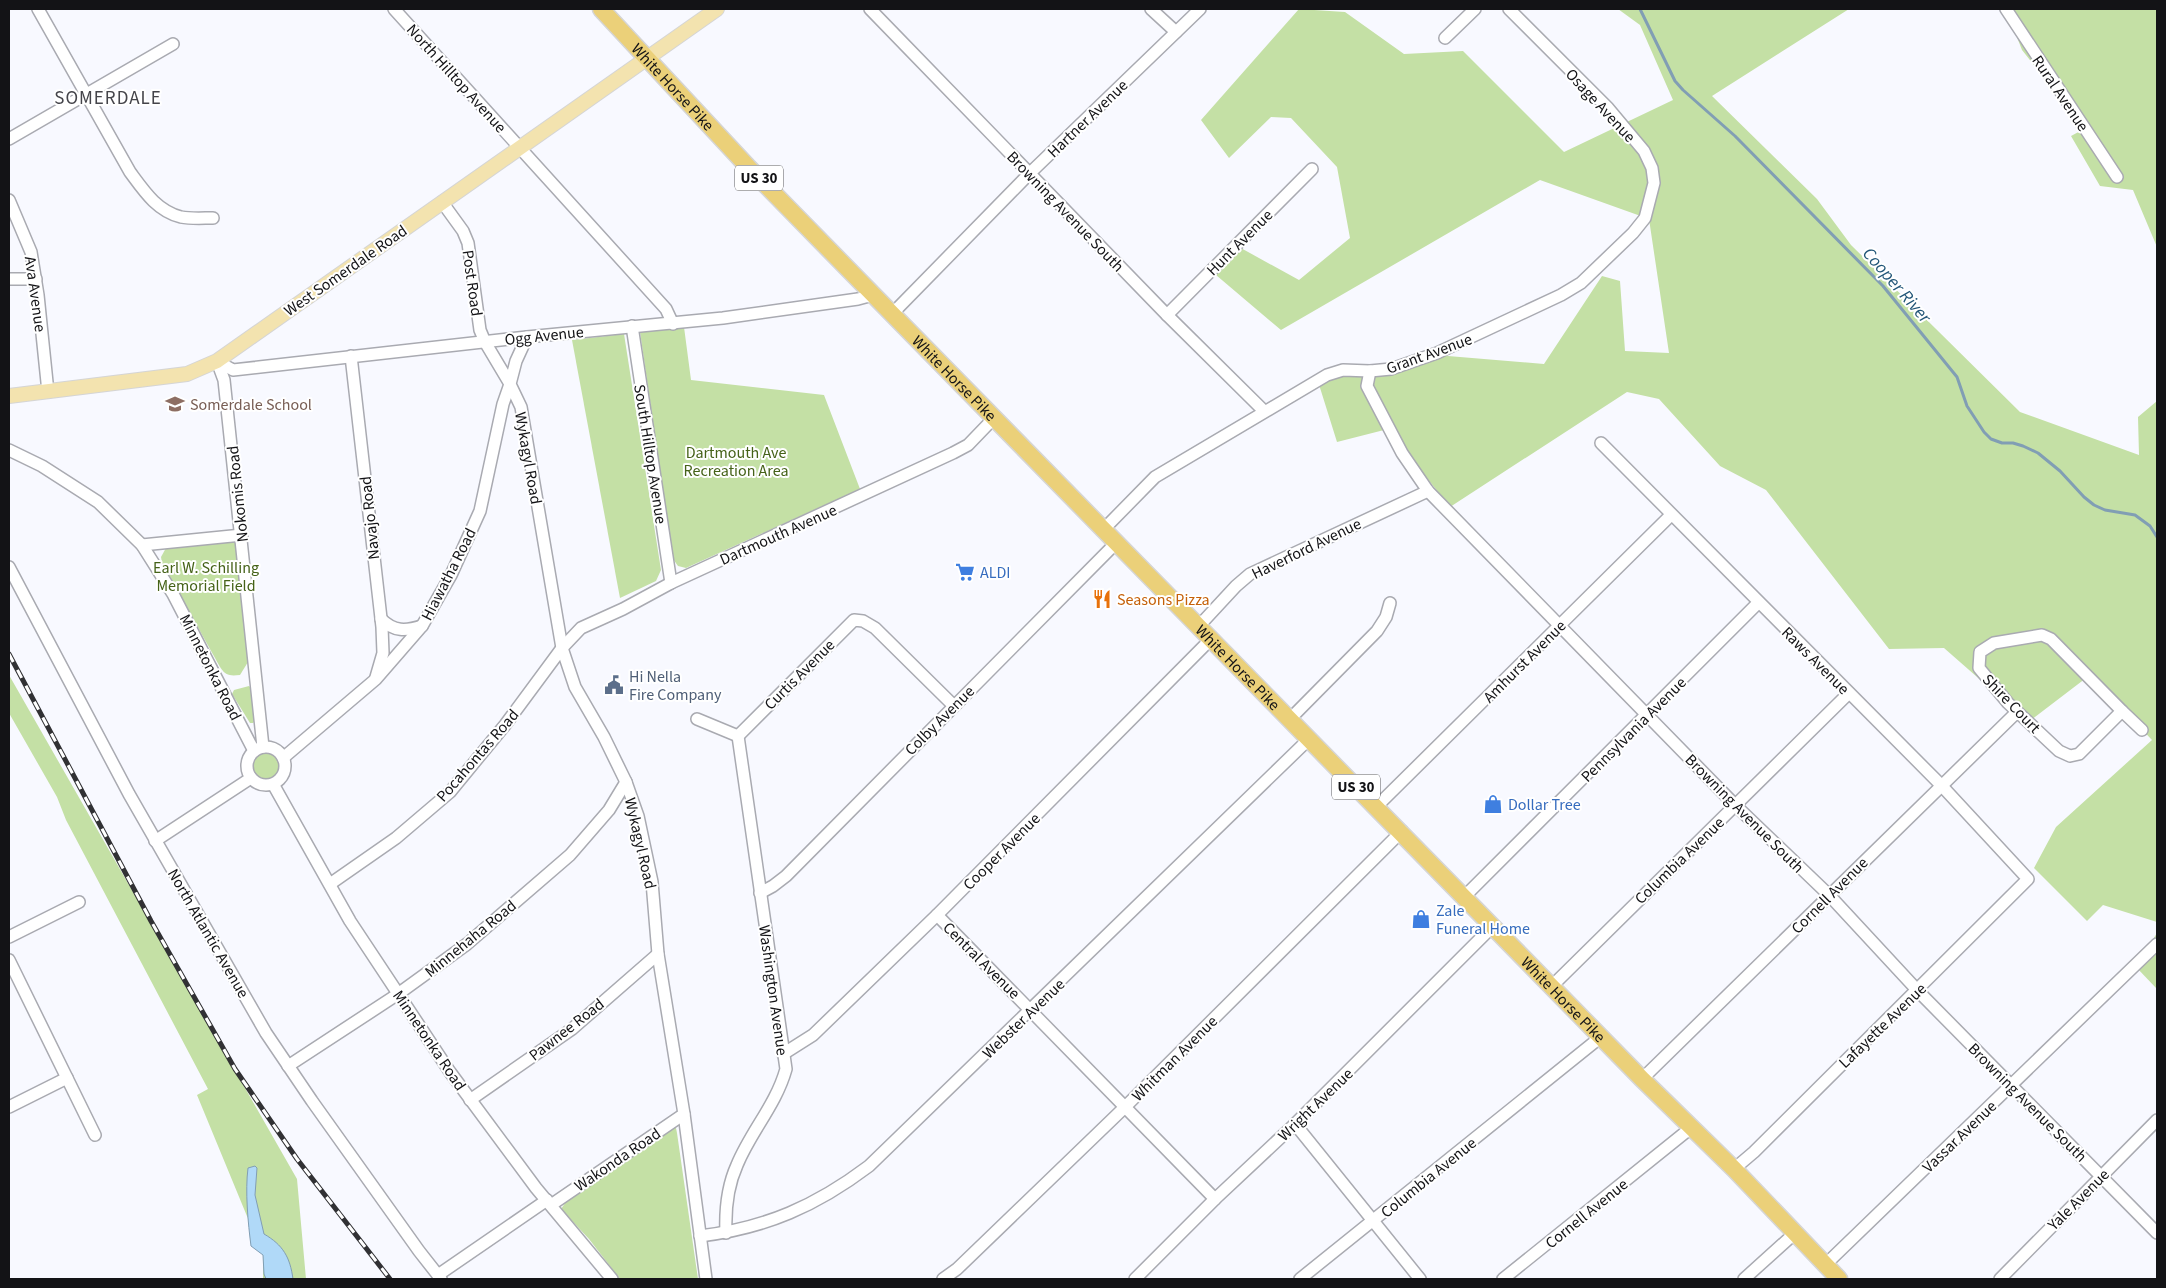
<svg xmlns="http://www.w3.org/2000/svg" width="2166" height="1288" viewBox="0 0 2166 1288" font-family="'Source Sans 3',sans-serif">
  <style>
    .green { fill: #c4e0a5 }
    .water { fill: #b0d9f8; stroke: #819eb4 }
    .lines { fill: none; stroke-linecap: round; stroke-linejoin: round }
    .stream { stroke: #819eb4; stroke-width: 3 }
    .minor-casing { stroke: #a9aab1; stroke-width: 14 }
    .major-casing { stroke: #d5d5d5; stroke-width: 16 }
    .highway-casing { stroke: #d5d5d5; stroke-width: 19 }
    .minor { stroke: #fff; stroke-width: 11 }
    .major { stroke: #f3e3af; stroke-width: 14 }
    .highway { stroke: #ebd079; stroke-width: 16 }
    .rail-casing { stroke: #313134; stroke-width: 5 }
    .rail { stroke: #fff; stroke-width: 3; stroke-dasharray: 9; stroke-linecap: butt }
    .labels { text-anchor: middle; stroke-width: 4; stroke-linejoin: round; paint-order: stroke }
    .shield { fill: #fff; stroke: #5a5a5c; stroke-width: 1 }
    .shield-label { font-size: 15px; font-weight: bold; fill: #131316 }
    .street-label { font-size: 16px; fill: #131316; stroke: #fff }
    .education-label { font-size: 16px; fill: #785e54; stroke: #fff; text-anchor: start }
    .park-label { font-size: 16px; fill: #456218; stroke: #fff }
    .shop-label { font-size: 16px; fill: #366cbe; stroke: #fff; text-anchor: start }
    .food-label { font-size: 16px; fill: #c56008; stroke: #fff; text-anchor: start }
    .service-label { font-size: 16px; fill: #4e5e75; stroke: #fff; text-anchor: start }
    .water-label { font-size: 18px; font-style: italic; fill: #225678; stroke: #fff }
    .quarter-label { font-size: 19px; letter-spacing: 1px; fill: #44444a; stroke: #fff }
  </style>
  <rect width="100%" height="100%" fill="#f8f9ff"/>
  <g class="green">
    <path d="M 1299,9 L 1345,12 L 1404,54 L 1463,51 L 1564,152 L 1673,100 L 1640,25 L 1618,9 L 1849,9 L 1712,96 L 1817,199 L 1851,245 L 2020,412 L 2139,455 L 2138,417 L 2157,401 L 2157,922 L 2103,905 L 2087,921 L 2034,868 L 2056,827 L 2152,740 L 2090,675 L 2027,723 L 2017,712 L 1944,648 L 1889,649 L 1766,490 L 1720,466 L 1659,399 L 1627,392 L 1450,507 L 1388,429 L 1337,442 L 1316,375 L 1436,355 L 1544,364 L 1602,276 L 1620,281 L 1625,351 L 1669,353 L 1649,219 L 1540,180 L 1281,330 L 1216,275 L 1239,247 L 1299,280 L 1350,238 L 1337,167 L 1291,118 L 1271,117 L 1229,158 L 1201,120 Z"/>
    <path d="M 2006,9 L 2157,9 L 2157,247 L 2133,190 L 2100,186 L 2071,136 L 2084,129 L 2022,50 Z"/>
    <path d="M 684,327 L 691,380 L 824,395 L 860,489 L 686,568 L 678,566 L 673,559 L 640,332 Z"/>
    <path d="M 624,334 L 661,570 L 656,581 L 620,598 L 572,340 Z"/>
    <path d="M 231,540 L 235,542 L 248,662 L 240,675 C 230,676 226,676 220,667 L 162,563 L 161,557 L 166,548 Z"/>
    <path d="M 9,675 L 297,1179 L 306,1279 L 263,1279 L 263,1255 L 197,1095 L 208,1089 L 66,820 L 57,797 L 9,713 Z"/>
    <path d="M 249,686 L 251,688 L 255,721 L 253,723 L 250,723 L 232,694 L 234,690 Z"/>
    <circle cx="266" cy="766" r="13"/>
    <path d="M 2157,933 L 2157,989 L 2136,967 Z"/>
    <path d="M 665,1120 L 676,1128 L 677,1133 L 698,1279 L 620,1279 L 589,1239 L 561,1209 L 568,1199 Z"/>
  </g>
  <path class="water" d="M 255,1166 L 257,1168 L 255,1195 L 264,1234 C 283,1245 290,1257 293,1279 L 266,1279 L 264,1274 L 263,1255 L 251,1246 C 248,1223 245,1191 248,1168 Z"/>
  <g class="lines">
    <path class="stream" d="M 1640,9 L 1675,81 L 1683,90 L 1735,136 L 1883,286 L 1957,377 L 1967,406 L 1984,432 L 1991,439 L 2002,443 L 2013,443 L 2023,446 L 2038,453 L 2060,471 L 2084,497 L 2094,505 L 2105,510 L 2135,515 L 2150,526 L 2157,537"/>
    <g class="minor-casing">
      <g id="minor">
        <path d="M 38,9 L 130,172 C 144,191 157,211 181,217 C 191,219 203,218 213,218"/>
        <path d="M 394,9 L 666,309 L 673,324"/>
        <path d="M 870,9 L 1167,315 L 1264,411"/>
        <path d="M 1151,9 L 1176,32"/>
        <path d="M 2006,9 L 2117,177"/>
        <path d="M 1445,38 L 1475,9"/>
        <path d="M 9,139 L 173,44"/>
        <path d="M 9,200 L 31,252 L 38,295 L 48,392"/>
        <path d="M 9,279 L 36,279"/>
        <path d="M 892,314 L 1030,173 L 1200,9"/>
        <path d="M 1167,315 L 1312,169"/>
        <path d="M 632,326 L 671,583"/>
        <path d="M 527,337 L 516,361 L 510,384 L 521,407 L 562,648 L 575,687 L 604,737 L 626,782 L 638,816 L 652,882 L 658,954 L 684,1114 L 706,1279"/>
        <path d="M 351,356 L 382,627 L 383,653 L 376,677"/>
        <path d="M 217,361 L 233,370 L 527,337 L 723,318 L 858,299 L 873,295"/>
        <path d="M 217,361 L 224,380 L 263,747"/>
        <path d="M 1370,371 L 1367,386 L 1402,453 L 1428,491 L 1735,805 L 1829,895 L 1918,991 L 2157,1233"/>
        <path d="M 1601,443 L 1941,785 L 2028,879 L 1754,1152 L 1734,1169"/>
        <path d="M 9,450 L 42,466 L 98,502 L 142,545 L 173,594 L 254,751"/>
        <path d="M 1103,530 L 1155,477 L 1327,375 L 1343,370 L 1370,371 L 1391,369 L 1437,353 L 1561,295 L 1581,283 L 1633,233 L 1645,218 L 1654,183 L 1652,168 L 1644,151 L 1608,108 L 1509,9"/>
        <path d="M 142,545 L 242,535"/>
        <path d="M 9,567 L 129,794 L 266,1033 L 312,1101 L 419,1251 L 441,1279"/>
        <path d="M 381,619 C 394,632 406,631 422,626"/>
        <path d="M 1198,627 L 1236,586 L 1250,574 L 1428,491"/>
        <path d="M 2042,635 L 2051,639 L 2122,711 L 2079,754 L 2070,756 L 2059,751 L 2008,703 L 1979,668 L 1980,652 L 1994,643 Z"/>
        <path d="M 2122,711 L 2142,730"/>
        <path d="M 697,719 L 738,736"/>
        <path d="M 1289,720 L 1377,631 L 1386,617 L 1390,603"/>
        <path d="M 738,736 L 854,620 L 863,621 L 875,628 L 953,705"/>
        <circle cx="266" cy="766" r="19"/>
        <path d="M 283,758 L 376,679 L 422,626 L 451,575 L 480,511 L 503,404 L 510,384 L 485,342 L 480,330 L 468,243 L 463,231 L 442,202"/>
        <path d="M 273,784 L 350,921 L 450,1072 L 536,1188 L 612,1279"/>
        <path d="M 1376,807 L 1671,515"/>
        <path d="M 155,841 L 251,778"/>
        <path d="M 330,884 L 396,838 L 450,792 L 505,725 L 562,648 L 581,628 L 623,609 L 671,583 L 953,453 L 968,445 L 994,418"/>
        <path d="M 760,893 L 773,886 L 786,876 L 1116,543"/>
        <path d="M 1465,896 L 1758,603"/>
        <path d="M 937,915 L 1215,1199"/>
        <path d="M 9,937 L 79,902"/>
        <path d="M 9,960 L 95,1135"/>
        <path d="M 1552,986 L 1849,693"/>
        <path d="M 783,1054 L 813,1035 L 937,915 L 1211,639"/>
        <path d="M 288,1066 L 398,994 L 467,944 L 570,855 L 609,810 L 626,782"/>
        <path d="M 1642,1079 L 2017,712"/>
        <path d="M 470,1100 L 572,1029 L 658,954"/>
        <path d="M 9,1107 L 67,1078"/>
        <path d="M 1295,1124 L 1420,1279"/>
        <path d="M 551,1205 L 684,1114"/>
        <path d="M 726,1233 C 725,1209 727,1187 737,1165 C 751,1131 776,1105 786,1069 L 738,736"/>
        <path d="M 700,1236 C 766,1228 816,1206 869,1166 L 1309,739"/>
        <path d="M 1825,1265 L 2157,944"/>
        <path d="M 438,1275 L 547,1200"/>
        <path d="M 943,1279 L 957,1269 L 1125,1107 L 1402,831"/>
        <path d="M 1135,1279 L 1215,1199 L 1295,1124 L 1493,926"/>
        <path d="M 1300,1279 L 1602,1036"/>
        <path d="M 1503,1279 L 1692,1127"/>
        <path d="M 1744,1279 L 1795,1233"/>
        <path d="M 2000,1279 L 2157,1120"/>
      </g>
    </g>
    <g class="major-casing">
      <path id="major" d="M 9,396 L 187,374 L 217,361 L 717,9"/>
    </g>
    <g class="highway-casing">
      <g id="highway">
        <path id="s1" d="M 601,9 L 749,168 L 1642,1079 L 1734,1169 L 1839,1279"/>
      </g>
    </g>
    <use href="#minor" class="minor"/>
    <use href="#major" class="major"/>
    <use href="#highway" class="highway"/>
    <g class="rail-casing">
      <path id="rail" d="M 9,654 L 151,921 L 235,1069 L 297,1159 L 390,1279"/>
    </g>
    <use href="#rail" class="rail"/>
  </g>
  <defs>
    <g id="school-bare" transform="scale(1.5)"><path d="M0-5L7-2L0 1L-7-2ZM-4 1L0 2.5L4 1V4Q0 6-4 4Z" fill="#8d6e63" stroke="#fff" stroke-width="2.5" paint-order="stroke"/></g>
    <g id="supermarket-bare" transform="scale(1.5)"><path d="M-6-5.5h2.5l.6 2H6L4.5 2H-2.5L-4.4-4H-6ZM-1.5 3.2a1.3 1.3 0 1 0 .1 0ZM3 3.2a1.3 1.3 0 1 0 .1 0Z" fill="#3f7fe0" stroke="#fff" stroke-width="2.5" paint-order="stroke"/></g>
    <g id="restaurant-bare" transform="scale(1.5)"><path d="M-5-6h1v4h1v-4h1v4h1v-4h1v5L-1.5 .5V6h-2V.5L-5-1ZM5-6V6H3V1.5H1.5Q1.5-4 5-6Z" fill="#e8710a" stroke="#fff" stroke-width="2.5" paint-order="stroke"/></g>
    <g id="civic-bare" transform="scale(1.5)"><path d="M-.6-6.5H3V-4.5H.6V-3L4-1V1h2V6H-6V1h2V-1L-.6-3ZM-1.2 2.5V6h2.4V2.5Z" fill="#5c6f8a" stroke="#fff" stroke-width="2.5" paint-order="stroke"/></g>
    <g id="shop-bare" transform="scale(1.5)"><path d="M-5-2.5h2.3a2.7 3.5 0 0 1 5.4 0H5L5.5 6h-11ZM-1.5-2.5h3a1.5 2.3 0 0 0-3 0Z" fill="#3f7fe0" stroke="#fff" stroke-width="2.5" paint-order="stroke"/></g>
  </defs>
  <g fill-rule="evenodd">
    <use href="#school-bare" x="175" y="404"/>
    <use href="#supermarket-bare" x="965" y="572"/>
    <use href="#restaurant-bare" x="1102" y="599"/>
    <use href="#civic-bare" x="614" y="685"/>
    <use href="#shop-bare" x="1493" y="804"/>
    <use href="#shop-bare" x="1421" y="919"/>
  </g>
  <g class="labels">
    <g class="shield">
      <rect x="735" y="165.5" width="48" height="25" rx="4"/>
      <rect x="1332" y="774.5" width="48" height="25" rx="4"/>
    </g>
    <g class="shield-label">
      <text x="759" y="183">US 30</text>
      <text x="1356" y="792">US 30</text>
    </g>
    <g class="street-label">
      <text transform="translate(457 78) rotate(48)" y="6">North Hilltop Avenue</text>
      <text dy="6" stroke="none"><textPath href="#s1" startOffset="106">White Horse Pike</textPath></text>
      <text transform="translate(2061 93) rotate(56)" y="6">Rural Avenue</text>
      <text transform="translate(1601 105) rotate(47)" y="6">Osage Avenue</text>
      <text transform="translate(1087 118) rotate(-44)" y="6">Hartner Avenue</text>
      <text transform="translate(1066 211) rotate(46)" y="6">Browning Avenue South</text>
      <text transform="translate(1239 242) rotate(-45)" y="6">Hunt Avenue</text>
      <text transform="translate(345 270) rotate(-35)" y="6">West Somerdale Road</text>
      <text transform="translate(473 283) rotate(82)" y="6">Post Road</text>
      <text transform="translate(36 294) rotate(82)" y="6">Ava Avenue</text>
      <text transform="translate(544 335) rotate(-6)" y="6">Ogg Avenue</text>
      <text transform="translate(1429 353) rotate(-20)" y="6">Grant Avenue</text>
      <text dy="6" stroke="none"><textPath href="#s1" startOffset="511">White Horse Pike</textPath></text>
      <text transform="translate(651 454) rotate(81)" y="6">South Hilltop Avenue</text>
      <text transform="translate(529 458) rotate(80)" y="6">Wykagyl Road</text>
      <text transform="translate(237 494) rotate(-96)" y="6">Nokomis Road</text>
      <text transform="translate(369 518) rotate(-96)" y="6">Navajo Road</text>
      <text transform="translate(778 534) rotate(-24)" y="6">Dartmouth Avenue</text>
      <text transform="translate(1306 548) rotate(-26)" y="6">Haverford Avenue</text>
      <text transform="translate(448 574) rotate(-63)" y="6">Hiawatha Road</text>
      <text transform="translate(1816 660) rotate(45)" y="6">Raws Avenue</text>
      <text transform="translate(1524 661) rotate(-45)" y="6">Amhurst Avenue</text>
      <text transform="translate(211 667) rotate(63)" y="6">Minnetonka Road</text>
      <text dy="6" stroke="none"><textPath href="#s1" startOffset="916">White Horse Pike</textPath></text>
      <text transform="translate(799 674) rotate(-45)" y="6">Curtis Avenue</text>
      <text transform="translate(2012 703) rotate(46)" y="6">Shire Court</text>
      <text transform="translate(939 720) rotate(-45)" y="6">Colby Avenue</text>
      <text transform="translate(1633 729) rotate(-45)" y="6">Pennsylvania Avenue</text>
      <text transform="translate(477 755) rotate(-49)" y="6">Pocahontas Road</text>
      <text transform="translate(1745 813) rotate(45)" y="6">Browning Avenue South</text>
      <text transform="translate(641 843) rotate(77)" y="6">Wykagyl Road</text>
      <text transform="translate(1001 851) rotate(-45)" y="6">Cooper Avenue</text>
      <text transform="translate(1679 860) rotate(-44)" y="6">Columbia Avenue</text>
      <text transform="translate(1829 895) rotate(-45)" y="6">Cornell Avenue</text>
      <text transform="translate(209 933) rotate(60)" y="6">North Atlantic Avenue</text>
      <text transform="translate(470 938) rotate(-39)" y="6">Minnehaha Road</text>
      <text transform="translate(982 960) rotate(45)" y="6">Central Avenue</text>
      <text transform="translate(774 990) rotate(82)" y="6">Washington Avenue</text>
      <text dy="6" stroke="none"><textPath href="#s1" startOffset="1381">White Horse Pike</textPath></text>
      <text transform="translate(1023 1018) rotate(-44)" y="6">Webster Avenue</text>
      <text transform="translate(1882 1025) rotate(-44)" y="6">Lafayette Avenue</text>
      <text transform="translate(566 1029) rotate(-38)" y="6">Pawnee Road</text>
      <text transform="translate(430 1040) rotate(56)" y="6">Minnetonka Road</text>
      <text transform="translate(1174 1058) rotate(-45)" y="6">Whitman Avenue</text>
      <text transform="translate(2028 1102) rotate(45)" y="6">Browning Avenue South</text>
      <text transform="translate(1315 1104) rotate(-44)" y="6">Wright Avenue</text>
      <text transform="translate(1959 1136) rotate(-44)" y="6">Vassar Avenue</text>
      <text transform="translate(617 1159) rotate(-34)" y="6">Wakonda Road</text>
      <text transform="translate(1428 1177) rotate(-39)" y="6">Columbia Avenue</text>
      <text transform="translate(2078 1199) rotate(-45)" y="6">Yale Avenue</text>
      <text transform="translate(1586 1213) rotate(-39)" y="6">Cornell Avenue</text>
    </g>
    <g class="education-label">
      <text x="190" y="410">Somerdale School</text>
    </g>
    <g class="park-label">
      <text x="736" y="458">Dartmouth Ave<tspan x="736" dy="18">Recreation Area</tspan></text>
      <text x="206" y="573">Earl W. Schilling<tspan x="206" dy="18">Memorial Field</tspan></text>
    </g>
    <g class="shop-label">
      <text x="980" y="578">ALDI</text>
      <text x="1508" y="810">Dollar Tree</text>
      <text x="1436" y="916">Zale<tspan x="1436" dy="18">Funeral Home</tspan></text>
    </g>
    <g class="food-label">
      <text x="1117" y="605">Seasons Pizza</text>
    </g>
    <g class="service-label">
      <text x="629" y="682">Hi Nella<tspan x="629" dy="18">Fire Company</tspan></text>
    </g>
    <g class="water-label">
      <text transform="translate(1897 285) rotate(49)" y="6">Cooper River</text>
    </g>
    <g class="quarter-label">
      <text x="108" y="104">SOMERDALE</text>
    </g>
  </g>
  <rect width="2166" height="1288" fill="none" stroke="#131316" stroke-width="20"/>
</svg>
